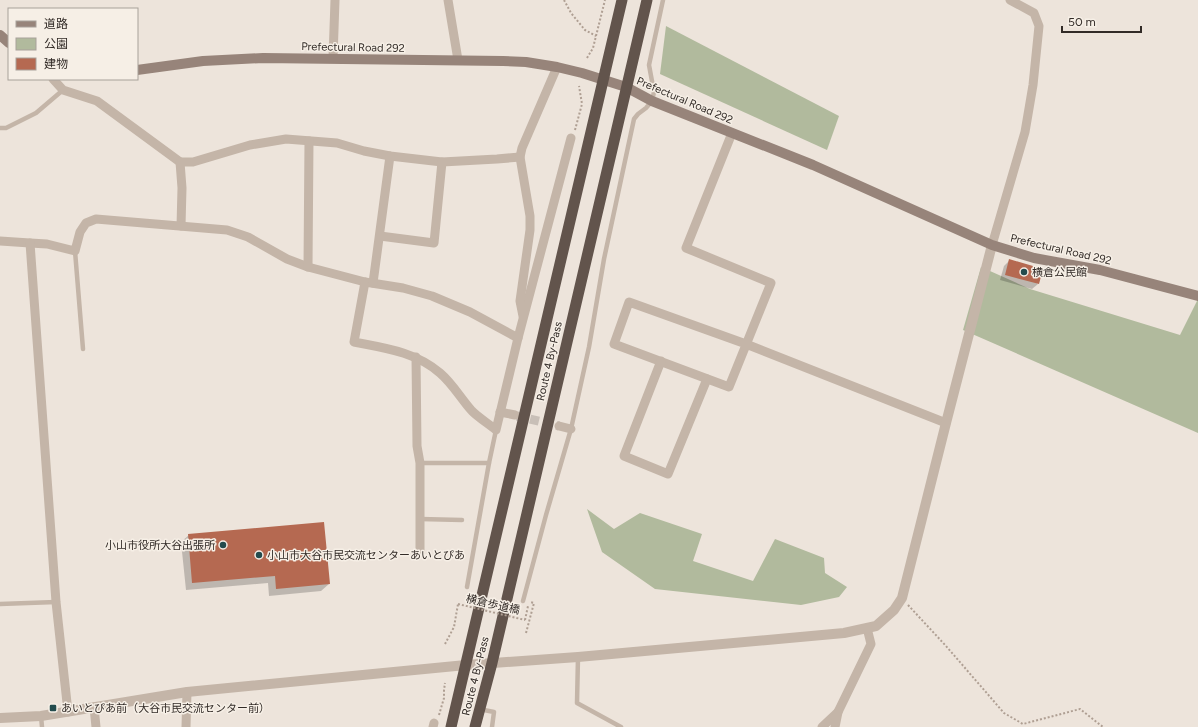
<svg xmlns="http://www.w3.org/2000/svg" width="1198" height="727" viewBox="0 0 1198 727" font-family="Figtree,'Noto Sans JP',sans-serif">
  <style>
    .green { fill: #b1ba9d }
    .shadow { fill: #0003 }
    .building { fill: #b56951 }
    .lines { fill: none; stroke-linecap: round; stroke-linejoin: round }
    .minor-tunnel { stroke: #c8bfb7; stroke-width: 9; stroke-dasharray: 9 4.5; stroke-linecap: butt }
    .path { stroke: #af9f93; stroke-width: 2; stroke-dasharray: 2 2; stroke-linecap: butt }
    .service { stroke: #c4b5a8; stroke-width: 4.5 }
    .minor { stroke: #c4b5a8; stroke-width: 9 }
    .tertiary { stroke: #c4b5a8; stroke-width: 10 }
    .secondary { stroke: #97847a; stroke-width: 10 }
    .trunk { stroke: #62544c; stroke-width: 11 }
    .path-bridge { stroke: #af9f93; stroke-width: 2; stroke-dasharray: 2 2; stroke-linecap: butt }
    .poi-dot { fill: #234b4d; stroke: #f6efe6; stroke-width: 1.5 }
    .labels { text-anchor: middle; stroke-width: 3; stroke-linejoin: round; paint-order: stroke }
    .street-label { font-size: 11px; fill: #322b27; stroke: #f6efe6 }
    .poi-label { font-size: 11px; fill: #322b27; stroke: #f6efe6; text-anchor: start }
  </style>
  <rect width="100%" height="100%" fill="#ede4db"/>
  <g class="green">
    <path d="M 666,26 L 839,116 L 827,150 L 660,74 Z"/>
    <path d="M 981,267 L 1030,289 L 1180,335 L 1198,299 L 1198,433 L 963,330 Z"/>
    <path d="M 587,509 L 614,529 L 640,513 L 702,534 L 693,561 L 753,581 L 775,539 L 824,558 L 825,573 L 847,587 L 839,597 L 801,605 L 655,589 L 602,552 Z"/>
  </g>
  <g class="shadow">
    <path d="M 1009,261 L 1038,284 L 1032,289 L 1000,280 L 1004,266 Z"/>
    <path d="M 189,535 L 329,584 L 321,591 L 269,596 L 268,583 L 186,590 L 181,542 Z"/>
  </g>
  <g class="building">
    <path d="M 1009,259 L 1043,269 L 1039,284 L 1005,275 Z"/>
    <path d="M 324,522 L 330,584 L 276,589 L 275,576 L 192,583 L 188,534 Z"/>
  </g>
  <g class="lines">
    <path class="minor-tunnel" d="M 517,416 L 559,426"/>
    <g class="path">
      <path d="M 564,0 L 571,13 L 585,30 L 596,36"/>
      <path d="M 587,58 L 593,48 L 605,0"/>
      <path d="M 575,130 L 582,104 L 579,86"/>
      <path d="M 908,605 L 946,646 L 1004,713 L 1023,724 L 1080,709 L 1103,727"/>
      <path d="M 525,620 L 528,606"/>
      <path d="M 526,633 L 534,603 L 530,602"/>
      <path d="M 445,644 L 454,627 L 458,604"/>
      <path d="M 439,715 L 444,698 L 444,690 L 445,683"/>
    </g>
    <g class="service">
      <path d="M 0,128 L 6,128 L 36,113 L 63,90"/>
      <path d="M 75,251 L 83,349"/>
      <path d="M 420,463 L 489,463"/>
      <path d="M 420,519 L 462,520"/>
      <path d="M 467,587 L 489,463 L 496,430"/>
      <path d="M 523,601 L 546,515 L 571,429 L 589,347 L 604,259 L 634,119 L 638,114 L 646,108 L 652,101 L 654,92 L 649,65 L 663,0"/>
      <path d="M 0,604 L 56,602"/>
      <path d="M 578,657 L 577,703 L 621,727"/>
      <path d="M 479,709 L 494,712 L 492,727"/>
      <path d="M 41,716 L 42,727"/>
    </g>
    <g class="minor">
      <path d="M 448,0 L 458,60"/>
      <path d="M 333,58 L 335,0"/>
      <path d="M 53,79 L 63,90 L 97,101 L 180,162"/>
      <path d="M 732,133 L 686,248 L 771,283 L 729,387 L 614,344 L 629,302 L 746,344 L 946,423"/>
      <path d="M 181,226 L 182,188 L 180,162 L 193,162 L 250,145 L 286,139 L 337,143 L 364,151 L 390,156 L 442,162 L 497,159 L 520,157"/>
      <path d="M 380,236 L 434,243 L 442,162"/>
      <path d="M 0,241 L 30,243 L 47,244 L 75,251 L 80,232 L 86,223 L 96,219 L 227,230 L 248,237 L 287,259 L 308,267 L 365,282 L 403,288 L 432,296 L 470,312 L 518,338"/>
      <path d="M 30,243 L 56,602 L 68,712"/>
      <path d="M 992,245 L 1025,132 L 1033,85 L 1039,26 L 1034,13 L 1010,0"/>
      <path d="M 308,267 L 309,141"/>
      <path d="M 365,282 L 354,342 C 385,348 416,352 440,373 C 453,384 461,399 472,411 C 479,418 489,424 496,430 L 518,338 L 571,138"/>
      <path d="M 373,283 L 390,156"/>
      <path d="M 523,316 L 520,301 L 530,230 L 530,216 L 520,157 L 522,148 L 557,67"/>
      <path d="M 416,357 L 417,446 L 420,463 L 420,553"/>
      <path d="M 661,361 L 624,456 L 668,474 L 707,379"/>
      <path d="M 500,412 L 515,415"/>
      <path d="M 559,426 L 571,429"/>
      <path d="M 94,707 L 96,727"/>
      <path d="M 186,727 L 187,692"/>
      <path d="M 433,727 L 434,723"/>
      <path d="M 822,727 L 838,712"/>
      <path d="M 835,727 L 838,712 L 871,644 L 867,628"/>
    </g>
    <path class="tertiary" d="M 0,718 L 41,716 L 187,692 L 466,665 L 578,657 L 844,633 L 876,626 L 894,610 L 902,598 L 946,423 L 992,245"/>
    <g class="secondary">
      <path d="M 0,35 L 9,43"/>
      <path d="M 137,70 L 203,61 L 263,58 L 503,61 L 526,62 L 557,67 L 582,73 L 626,87 L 652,101 L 813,165 L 992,245 L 1034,258 L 1100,270 L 1198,296"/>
    </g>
    <g class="trunk">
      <path d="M 451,727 L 622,0"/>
      <path d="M 475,727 L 492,663 L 647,0"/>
    </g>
    <path class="path-bridge" d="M 458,604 L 525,620"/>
  </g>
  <g class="poi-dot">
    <circle cx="1024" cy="272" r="4"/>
    <circle cx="223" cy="545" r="4"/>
    <circle cx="259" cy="555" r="4"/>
    <rect x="49" y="704" width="8" height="8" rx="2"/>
  </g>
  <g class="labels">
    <g class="street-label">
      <text transform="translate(353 47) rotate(1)" y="4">Prefectural Road 292</text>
      <text transform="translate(685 100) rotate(23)" y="4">Prefectural Road 292</text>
      <text transform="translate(1061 249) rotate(13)" y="4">Prefectural Road 292</text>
      <text transform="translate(549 361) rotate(-77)" y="4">Route 4 By-Pass</text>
      <text transform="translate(493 604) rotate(13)" y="4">横倉歩道橋</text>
      <text transform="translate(475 676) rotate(-76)" y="4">Route 4 By-Pass</text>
    </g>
    <g class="poi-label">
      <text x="1032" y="276">横倉公民館</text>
      <text x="215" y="549" text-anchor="end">小山市役所大谷出張所</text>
      <text x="267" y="559">小山市大谷市民交流センターあいとぴあ</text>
      <text x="61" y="712">あいとぴあ前（大谷市民交流センター前）</text>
    </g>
  </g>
  <rect x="8" y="8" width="130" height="72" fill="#f6efe6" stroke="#a8a19a"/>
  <rect x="16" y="21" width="20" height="6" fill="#97847a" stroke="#a8a19a"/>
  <text x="44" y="28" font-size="12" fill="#322b27">道路</text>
  <rect x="16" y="38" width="20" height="12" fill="#b1ba9d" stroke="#a8a19a"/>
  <text x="44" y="48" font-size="12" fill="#322b27">公園</text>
  <rect x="16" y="58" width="20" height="12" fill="#b56951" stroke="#a8a19a"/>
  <text x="44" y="68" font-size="12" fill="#322b27">建物</text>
  <path d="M1062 26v6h79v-6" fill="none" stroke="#322b27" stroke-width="2"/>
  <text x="1068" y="26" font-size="12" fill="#322b27" stroke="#f6efe6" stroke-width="3" paint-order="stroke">50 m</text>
</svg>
